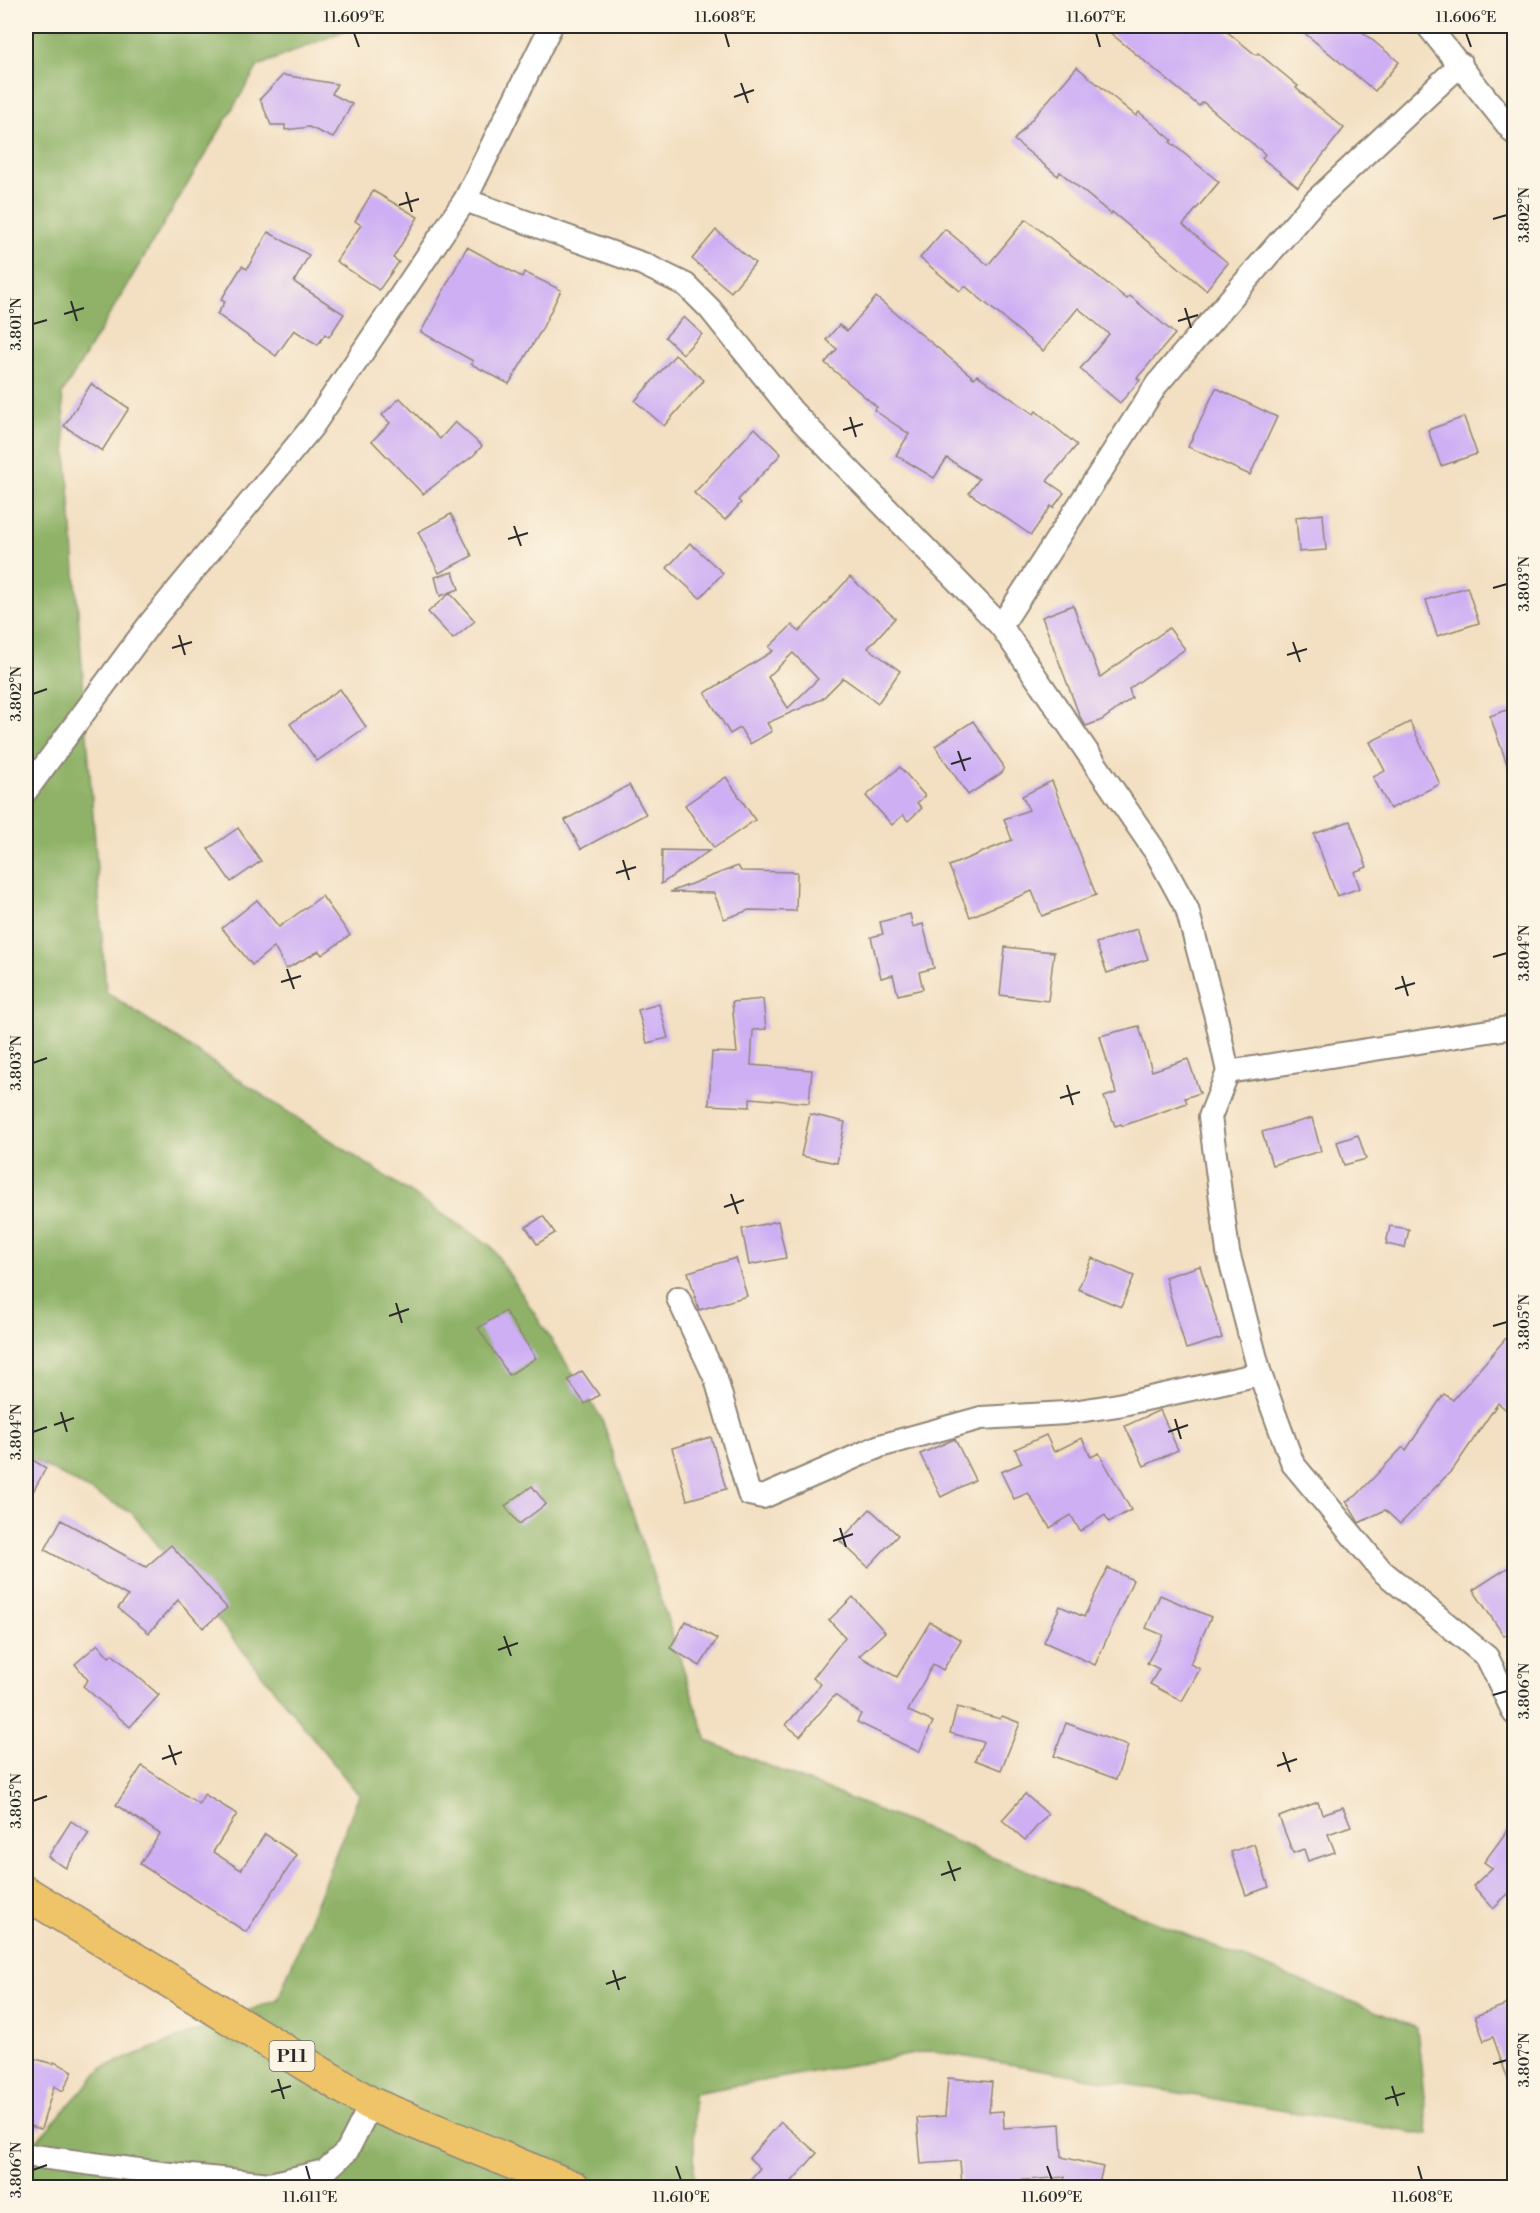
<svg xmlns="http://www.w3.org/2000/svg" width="1540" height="2213" viewBox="0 0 1540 2213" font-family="'Libre Bodoni',serif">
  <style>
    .forest { fill: #8fb267; stroke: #5d6e49; stroke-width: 1.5 }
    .building { fill: #ceaff4; fill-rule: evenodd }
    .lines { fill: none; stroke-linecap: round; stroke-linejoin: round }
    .minor-casing { stroke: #8f8576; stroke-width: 26 }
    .primary-casing { stroke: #8f8576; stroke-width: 36 }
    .minor { stroke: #fff; stroke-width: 22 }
    .primary { stroke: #efc469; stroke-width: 33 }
    .ticks { fill: none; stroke: #2b2b2b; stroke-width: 2 }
    .labels { text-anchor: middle; stroke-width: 5; stroke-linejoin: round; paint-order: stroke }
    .shield { fill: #fcf5e5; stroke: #6a6863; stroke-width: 1.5 }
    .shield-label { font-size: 18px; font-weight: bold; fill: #2b2b2b }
    .neatline { fill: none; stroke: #2b2b2b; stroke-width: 2 }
    .ticks-label { font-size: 15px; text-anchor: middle; fill: #2b2b2b }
  </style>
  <rect width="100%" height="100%" fill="#fcf5e5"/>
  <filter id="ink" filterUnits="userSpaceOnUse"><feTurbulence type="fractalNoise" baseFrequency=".0167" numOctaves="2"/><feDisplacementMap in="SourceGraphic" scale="12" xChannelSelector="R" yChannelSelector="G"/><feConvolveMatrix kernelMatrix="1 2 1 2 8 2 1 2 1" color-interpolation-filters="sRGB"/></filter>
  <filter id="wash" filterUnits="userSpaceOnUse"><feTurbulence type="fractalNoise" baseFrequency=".008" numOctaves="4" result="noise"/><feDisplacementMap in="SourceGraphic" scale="24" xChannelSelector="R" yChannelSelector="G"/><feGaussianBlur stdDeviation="1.35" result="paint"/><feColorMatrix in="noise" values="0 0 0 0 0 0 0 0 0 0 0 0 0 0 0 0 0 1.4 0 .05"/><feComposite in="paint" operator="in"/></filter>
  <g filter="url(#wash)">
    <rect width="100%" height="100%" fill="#f3dfc1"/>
    <path class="forest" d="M 26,26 L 356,26 L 258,66 L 62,394 L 106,992 L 491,1246 L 602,1419 L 707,1741 L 1417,2028 L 1428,2135 L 931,2051 L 694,2093 L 694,2187 L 26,2188 L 26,2153 L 102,2068 L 278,1999 L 359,1795 L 132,1513 L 26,1456 Z"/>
    <g id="blocks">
      <g class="building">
        <path d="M 1102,26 L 1220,26 L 1256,55 L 1258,53 L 1298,86 L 1296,88 L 1344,128 L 1298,187 L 1262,158 L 1265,154 L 1203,102 L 1199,106 Z"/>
        <path d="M 1296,26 L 1355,26 L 1399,62 L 1375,91 Z"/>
        <path d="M 1077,67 L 1136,116 L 1139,112 L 1172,140 L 1170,142 L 1219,182 L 1183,225 L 1228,263 L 1206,290 L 1112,212 L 1111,214 L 1060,172 L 1058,176 L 1014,140 Z"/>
        <path d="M 283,75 L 337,84 L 332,94 L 352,104 L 333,138 L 309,127 L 285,130 L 285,125 L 271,125 L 260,99 Z"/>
        <path d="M 373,191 L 418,217 L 393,258 L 399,262 L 379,290 L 336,261 L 361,225 L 355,221 Z"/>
        <path d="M 1026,219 L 1127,299 L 1130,296 L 1175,334 L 1137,378 L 1140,380 L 1120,403 L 1080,369 L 1109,334 L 1078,308 L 1043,351 L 965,286 L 960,291 L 920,258 L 945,229 L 988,265 Z"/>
        <path d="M 716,230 L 755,263 L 731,292 L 692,259 Z"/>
        <path d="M 268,232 L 309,255 L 294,282 L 344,314 L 329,337 L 325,334 L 318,345 L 294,330 L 276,356 L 217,314 L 225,302 L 221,300 L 242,266 L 247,269 Z"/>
        <path d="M 467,247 L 522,277 L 524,272 L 561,290 L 541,331 L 509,384 L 471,364 L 473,361 L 421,332 Z"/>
        <path d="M 876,297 L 974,378 L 977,375 L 1034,414 L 1036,411 L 1077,445 L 1047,481 L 1064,493 L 1053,508 L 1051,506 L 1031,535 L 969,493 L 979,479 L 947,458 L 934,478 L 896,455 L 909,434 L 874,410 L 877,407 L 825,363 L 837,349 L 826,340 L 839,325 L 847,331 Z"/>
        <path d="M 684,317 L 702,334 L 683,354 L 665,337 Z"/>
        <path d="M 675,355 L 704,380 L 664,426 L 635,401 Z"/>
        <path d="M 91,384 L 129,408 L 102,451 L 64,426 Z"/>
        <path d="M 1216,388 L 1277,417 L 1250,475 L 1188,447 Z"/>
        <path d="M 400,398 L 440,439 L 455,422 L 482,446 L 474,455 L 423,494 L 372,441 L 390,423 L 382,415 Z"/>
        <path d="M 1464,417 L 1477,454 L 1441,466 L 1428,430 Z"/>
        <path d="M 755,428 L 781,454 L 738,500 L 741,503 L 725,520 L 694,493 Z"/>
        <path d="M 451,514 L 472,556 L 439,573 L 418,532 Z"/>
        <path d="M 1323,514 L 1326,550 L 1299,552 L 1296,517 Z"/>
        <path d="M 690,543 L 723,573 L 700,598 L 667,568 Z"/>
        <path d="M 453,572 L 459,589 L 440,596 L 435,577 Z"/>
        <path d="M 850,577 L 895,618 L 868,648 L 900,671 L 878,703 L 843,678 L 822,699 L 767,723 L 772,731 L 750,744 L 740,728 L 730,734 L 705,693 L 773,651 L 769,647 L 792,625 L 799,632 ZM 793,653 L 818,679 L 788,708 L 768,677 Z"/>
        <path d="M 1467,587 L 1479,623 L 1437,636 L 1426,600 Z"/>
        <path d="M 450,593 L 475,621 L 453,639 L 428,612 Z"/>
        <path d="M 1073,605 L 1100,677 L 1169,628 L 1185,649 L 1129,689 L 1132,698 L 1102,720 L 1086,726 L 1080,717 L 1042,617 Z"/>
        <path d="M 340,689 L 366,727 L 317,761 L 290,724 Z"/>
        <path d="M 1515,707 L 1515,778 L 1512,778 L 1490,716 Z"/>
        <path d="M 973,721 L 1003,765 L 1003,772 L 968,795 L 935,746 Z"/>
        <path d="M 1410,722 L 1440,784 L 1390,809 L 1373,777 L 1385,771 L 1370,742 Z"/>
        <path d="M 900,767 L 925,796 L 917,803 L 922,808 L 908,821 L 903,815 L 892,825 L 866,796 Z"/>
        <path d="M 726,777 L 755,820 L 714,848 L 685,805 Z"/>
        <path d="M 1052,781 L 1096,895 L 1042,916 L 1032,891 L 970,917 L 949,866 L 1012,840 L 1004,819 L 1029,810 L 1022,796 Z"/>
        <path d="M 629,785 L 646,814 L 581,849 L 565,820 Z"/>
        <path d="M 1350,821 L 1367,867 L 1354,872 L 1360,888 L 1337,896 L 1314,834 Z"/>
        <path d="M 238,828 L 261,861 L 231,882 L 208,849 Z"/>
        <path d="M 662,850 L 709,851 L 661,884 Z"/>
        <path d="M 738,866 L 741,871 L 797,872 L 796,911 L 749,910 L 724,919 L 714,893 L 670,892 Z"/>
        <path d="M 322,896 L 350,935 L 322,955 L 319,951 L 286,969 L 274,947 L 252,965 L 222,928 L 257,900 L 279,927 Z"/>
        <path d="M 910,914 L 913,927 L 923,924 L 934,968 L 919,972 L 923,989 L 898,995 L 893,975 L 881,978 L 871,937 L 883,934 L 880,922 Z"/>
        <path d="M 1137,929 L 1148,959 L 1107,973 L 1096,943 Z"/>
        <path d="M 1005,947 L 1054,952 L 1048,1001 L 1000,995 Z"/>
        <path d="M 763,999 L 766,1029 L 753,1030 L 751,1065 L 812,1070 L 809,1103 L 750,1098 L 750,1107 L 709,1105 L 712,1052 L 737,1053 L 732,1002 Z"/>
        <path d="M 659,1004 L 668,1038 L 647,1043 L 638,1010 Z"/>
        <path d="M 1139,1026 L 1152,1071 L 1188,1059 L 1200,1093 L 1185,1098 L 1187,1103 L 1122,1126 L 1121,1124 L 1115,1126 L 1104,1097 L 1116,1093 L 1100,1036 Z"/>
        <path d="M 810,1114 L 845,1122 L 837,1163 L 801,1156 Z"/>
        <path d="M 1312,1118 L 1321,1151 L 1272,1165 L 1262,1132 Z"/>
        <path d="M 1358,1135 L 1366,1159 L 1344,1165 L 1337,1142 Z"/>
        <path d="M 543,1216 L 555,1233 L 537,1244 L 526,1227 Z"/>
        <path d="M 778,1221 L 786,1258 L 749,1265 L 742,1229 Z"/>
        <path d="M 1390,1226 L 1409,1229 L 1405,1248 L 1386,1244 Z"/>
        <path d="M 736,1258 L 747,1296 L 699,1310 L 688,1272 Z"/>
        <path d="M 1092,1258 L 1134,1276 L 1121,1307 L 1078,1289 Z"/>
        <path d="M 1200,1266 L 1222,1338 L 1186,1349 L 1165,1277 Z"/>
        <path d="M 505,1311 L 536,1358 L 509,1375 L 478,1328 Z"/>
        <path d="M 1506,1338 L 1515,1346 L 1515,1417 L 1498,1403 L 1454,1468 L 1400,1524 L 1385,1510 L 1359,1523 L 1346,1501 L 1356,1496 L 1403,1447 L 1406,1450 L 1444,1394 L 1453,1400 Z"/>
        <path d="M 582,1371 L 599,1395 L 585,1404 L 568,1380 Z"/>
        <path d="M 1160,1410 L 1178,1450 L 1144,1466 L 1125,1426 Z"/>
        <path d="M 1046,1435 L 1054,1452 L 1082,1438 L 1091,1457 L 1099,1453 L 1131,1510 L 1109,1522 L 1105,1515 L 1080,1531 L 1071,1515 L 1050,1528 L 1028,1493 L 1014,1499 L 1001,1472 L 1022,1463 L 1015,1449 Z"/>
        <path d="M 711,1437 L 726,1489 L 687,1500 L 672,1448 Z"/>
        <path d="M 955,1439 L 975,1480 L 941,1497 L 920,1454 Z"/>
        <path d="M 26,1456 L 46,1468 L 26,1504 Z"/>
        <path d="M 532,1486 L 546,1504 L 519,1524 L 505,1506 Z"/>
        <path d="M 870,1509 L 898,1535 L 868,1567 L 840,1541 Z"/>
        <path d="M 61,1520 L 146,1567 L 171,1545 L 227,1608 L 203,1628 L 178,1600 L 149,1633 L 118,1608 L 128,1596 L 45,1550 Z"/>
        <path d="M 1515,1563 L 1515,1629 L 1504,1636 L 1473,1590 Z"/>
        <path d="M 1108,1568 L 1133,1580 L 1095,1665 L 1044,1642 L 1060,1606 L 1084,1617 Z"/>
        <path d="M 1160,1595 L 1211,1617 L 1190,1664 L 1200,1669 L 1182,1701 L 1150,1684 L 1159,1669 L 1147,1663 L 1163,1635 L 1146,1628 Z"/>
        <path d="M 853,1597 L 885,1632 L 859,1656 L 897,1677 L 930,1622 L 961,1640 L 943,1670 L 933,1664 L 908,1711 L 933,1722 L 919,1752 L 857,1722 L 861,1714 L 835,1695 L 800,1736 L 786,1725 L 821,1684 L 813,1678 L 845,1637 L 829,1620 Z"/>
        <path d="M 686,1621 L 717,1639 L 700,1666 L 670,1648 Z"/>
        <path d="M 98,1644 L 109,1657 L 112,1654 L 159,1695 L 130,1727 L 83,1686 L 88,1680 L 75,1664 Z"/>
        <path d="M 957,1707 L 1000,1719 L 1002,1716 L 1020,1723 L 1001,1770 L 975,1760 L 983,1742 L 950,1733 Z"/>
        <path d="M 1066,1723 L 1128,1746 L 1116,1779 L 1054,1756 Z"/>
        <path d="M 142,1766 L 199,1804 L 204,1794 L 237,1814 L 213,1852 L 241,1870 L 265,1834 L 297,1855 L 246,1932 L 140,1864 L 160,1834 L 116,1805 Z"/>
        <path d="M 1025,1794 L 1048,1814 L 1025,1840 L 1002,1820 Z"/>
        <path d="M 1318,1802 L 1322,1814 L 1343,1807 L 1351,1826 L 1328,1834 L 1335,1852 L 1308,1861 L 1304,1849 L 1293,1853 L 1279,1817 Z"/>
        <path d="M 1515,1820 L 1515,1882 L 1508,1894 L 1493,1908 L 1473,1886 L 1492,1868 L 1484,1862 Z"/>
        <path d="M 71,1821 L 89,1833 L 66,1868 L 48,1857 Z"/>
        <path d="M 1254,1844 L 1269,1887 L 1246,1895 L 1231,1852 Z"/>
        <path d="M 1511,2003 L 1515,2013 L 1515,2091 L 1512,2091 L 1493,2037 L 1484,2041 L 1475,2016 Z"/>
        <path d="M 26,2056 L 53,2064 L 54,2062 L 73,2071 L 63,2091 L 54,2086 L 41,2129 L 26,2125 Z"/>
        <path d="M 948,2078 L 992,2082 L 989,2112 L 1003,2111 L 1004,2128 L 1060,2124 L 1062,2157 L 1103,2167 L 1098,2187 L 1062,2187 L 1065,2177 L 962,2185 L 960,2161 L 921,2164 L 917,2118 L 945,2116 Z"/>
        <path d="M 781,2122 L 817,2153 L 787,2187 L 744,2187 L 760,2168 L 749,2158 Z"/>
      </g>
    </g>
  </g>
  <g filter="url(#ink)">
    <use href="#blocks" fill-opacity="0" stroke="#8f8576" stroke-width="1.5"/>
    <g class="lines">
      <g class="minor-casing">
        <g id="minor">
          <path d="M 1428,26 L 1514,133"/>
          <path d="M 465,200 L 643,264 L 686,285 L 710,309 L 792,411 L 1001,626 L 1157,854 L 1187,909 L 1216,1017 L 1228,1072 L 1210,1117 L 1228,1252 L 1260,1374 L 1293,1464 L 1382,1571 L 1487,1657 L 1514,1713"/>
          <path d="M 1001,626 L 1157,384 L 1313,203 L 1461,64"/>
          <path d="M 26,791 L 151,622 L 312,427 L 465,200 L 551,26"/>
          <path d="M 1228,1072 L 1514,1027"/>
          <path d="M 678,1298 L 716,1379 L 749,1494 L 763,1497 L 880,1446 L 981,1418 L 1066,1413 L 1118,1405 L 1260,1374"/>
          <path d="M 26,2155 L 161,2173 L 270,2184 L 325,2171 L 347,2151 L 371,2104"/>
        </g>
      </g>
      <g class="primary-casing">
        <path id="primary" d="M 26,1893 L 371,2104 L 574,2188"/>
      </g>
      <use href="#minor" class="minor"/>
      <use href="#primary" class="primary"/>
    </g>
  </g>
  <path class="ticks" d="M 354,33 L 359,47M 725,33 L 729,47M 1096,33 L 1100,47M 1466,33 L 1471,47M 741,83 L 748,103M 734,97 L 754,90M 406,192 L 412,212M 399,205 L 419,199M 1493,219 L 1507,215M 71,301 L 77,321M 1185,308 L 1191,328M 64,314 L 84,308M 1178,321 L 1198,315M 33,324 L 47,320M 850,417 L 856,437M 843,430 L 863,424M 514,526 L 521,546M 508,539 L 528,533M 1493,588 L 1507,584M 179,635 L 185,655M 1293,642 L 1300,662M 172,648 L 192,642M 1287,655 L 1307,649M 33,694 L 47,689M 958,751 L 965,771M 951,764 L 971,758M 623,860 L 629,880M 616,873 L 636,867M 1493,957 L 1507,953M 287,969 L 294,989M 1402,976 L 1408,996M 281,982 L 301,976M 1395,989 L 1415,983M 33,1063 L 47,1058M 1067,1085 L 1073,1105M 1060,1098 L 1080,1092M 731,1194 L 738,1214M 724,1207 L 744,1200M 396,1303 L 402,1323M 389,1316 L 409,1309M 1493,1326 L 1507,1322M 61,1412 L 67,1432M 1175,1419 L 1181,1439M 54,1425 L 74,1418M 33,1432 L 47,1427M 1168,1432 L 1188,1425M 840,1528 L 846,1547M 833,1541 L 853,1534M 504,1636 L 511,1656M 498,1650 L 518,1643M 1493,1695 L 1507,1691M 169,1745 L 176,1765M 1283,1752 L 1290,1772M 162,1759 L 182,1752M 1277,1766 L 1297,1759M 33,1801 L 47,1796M 948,1861 L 955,1881M 941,1875 L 961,1868M 613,1970 L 619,1990M 606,1984 L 626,1977M 1493,2064 L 1507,2060M 278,2079 L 284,2099M 1392,2086 L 1398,2106M 271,2092 L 291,2086M 1385,2099 L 1405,2093M 306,2166 L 310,2180M 676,2166 L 681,2180M 1047,2166 L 1052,2180M 1418,2166 L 1422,2180M 33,2170 L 47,2165"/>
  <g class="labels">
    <rect class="shield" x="269.5" y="2041" width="45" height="30" rx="4.5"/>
    <g class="shield-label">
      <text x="292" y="2062">P11</text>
    </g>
  </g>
  <rect width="1540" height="2213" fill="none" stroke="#fcf5e5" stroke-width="66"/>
  <rect x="33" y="33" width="1474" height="2147" class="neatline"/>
  <g class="ticks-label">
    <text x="354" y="22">11.609°E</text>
    <text x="725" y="22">11.608°E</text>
    <text x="1096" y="22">11.607°E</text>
    <text x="1466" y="22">11.606°E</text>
    <text transform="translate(1524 215) rotate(-90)" y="5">3.802°N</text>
    <text transform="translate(16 324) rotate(-90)" y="5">3.801°N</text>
    <text transform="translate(1524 584) rotate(-90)" y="5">3.803°N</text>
    <text transform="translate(16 694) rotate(-90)" y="5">3.802°N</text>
    <text transform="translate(1524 953) rotate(-90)" y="5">3.804°N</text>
    <text transform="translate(16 1063) rotate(-90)" y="5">3.803°N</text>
    <text transform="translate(1524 1322) rotate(-90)" y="5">3.805°N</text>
    <text transform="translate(16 1432) rotate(-90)" y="5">3.804°N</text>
    <text transform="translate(1524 1691) rotate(-90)" y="5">3.806°N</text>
    <text transform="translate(16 1801) rotate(-90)" y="5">3.805°N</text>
    <text transform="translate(1524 2060) rotate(-90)" y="5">3.807°N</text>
    <text transform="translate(16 2170) rotate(-90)" y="5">3.806°N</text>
    <text x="310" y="2202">11.611°E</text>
    <text x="681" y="2202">11.610°E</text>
    <text x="1052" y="2202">11.609°E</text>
    <text x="1422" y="2202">11.608°E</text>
  </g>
</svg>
